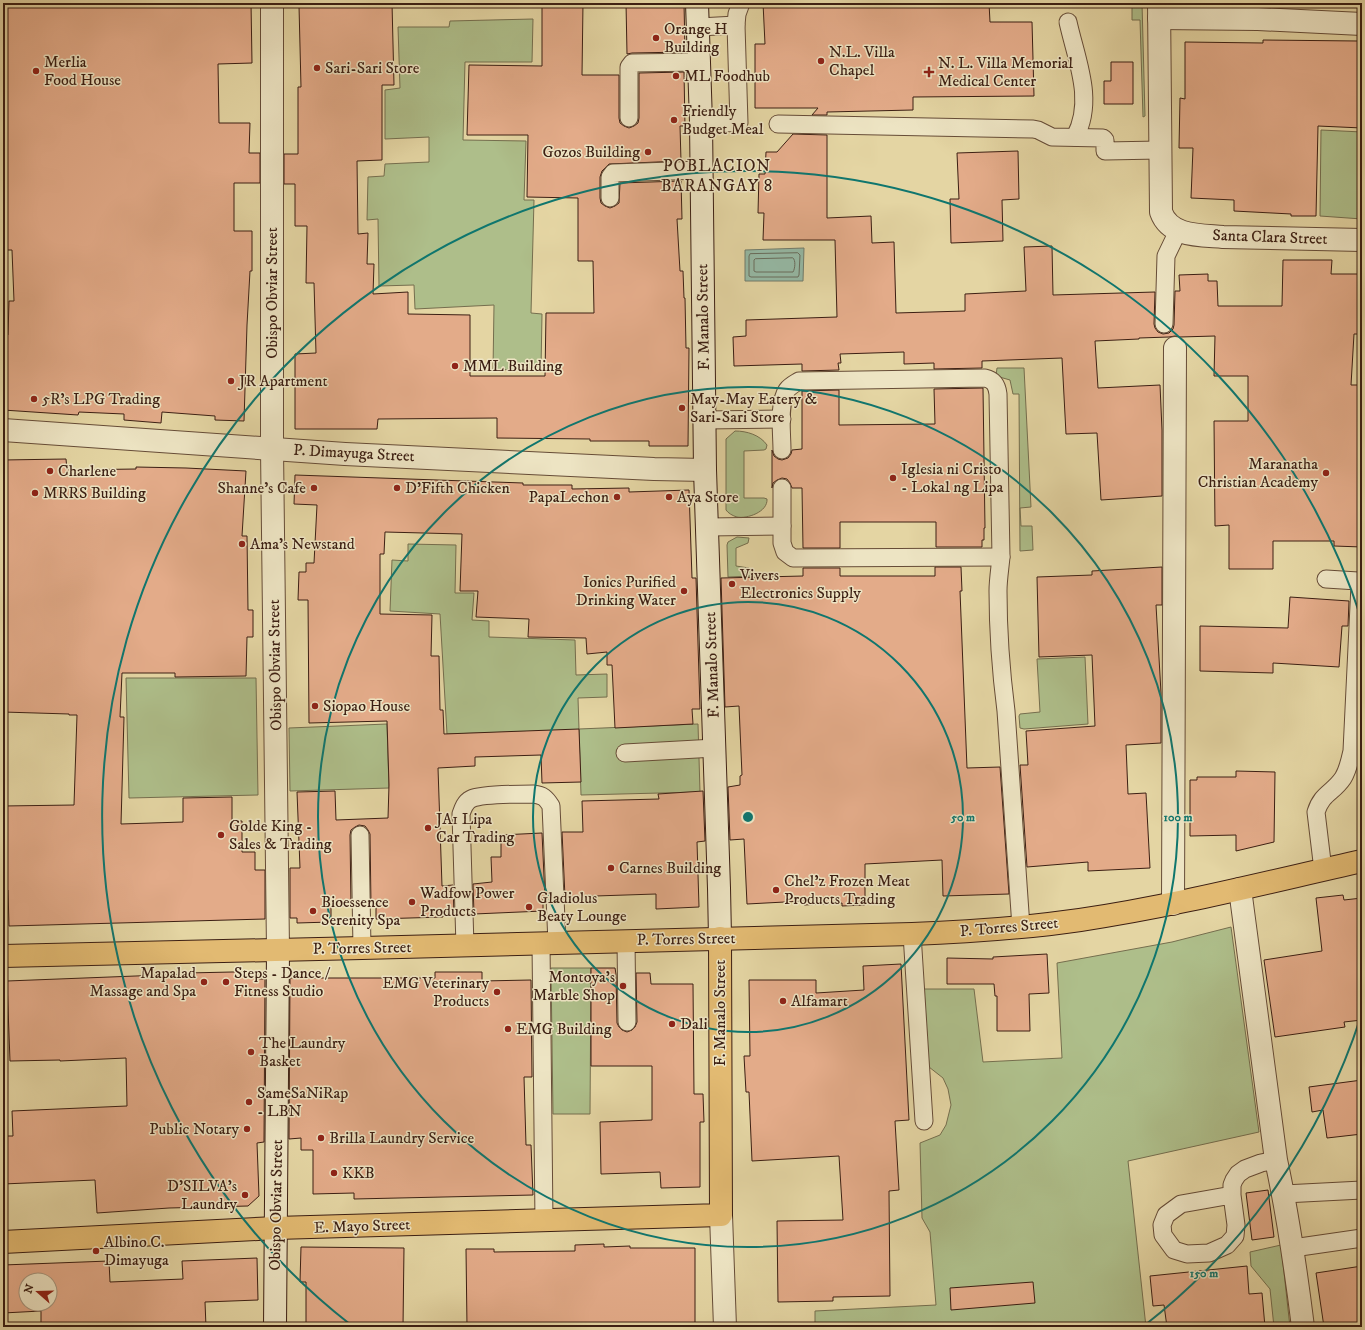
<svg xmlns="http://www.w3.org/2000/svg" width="1365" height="1330" font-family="'IM FELL DW Pica',serif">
<rect width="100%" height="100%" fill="#e4d5a3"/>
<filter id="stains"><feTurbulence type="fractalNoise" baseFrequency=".005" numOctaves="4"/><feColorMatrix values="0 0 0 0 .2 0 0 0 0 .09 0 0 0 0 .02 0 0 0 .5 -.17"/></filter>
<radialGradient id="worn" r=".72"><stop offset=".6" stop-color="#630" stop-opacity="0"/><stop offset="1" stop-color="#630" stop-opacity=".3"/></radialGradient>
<!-- green -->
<g fill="#aebe8a" stroke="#756e4e">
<polygon points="1132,3 1142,3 1145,116 1143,117 1140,20 1132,20"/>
<polygon points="533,19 532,62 465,62 463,140 526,141 524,200 534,200 531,313 542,314 541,369 493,370 494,305 415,309 414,285 379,286 378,219 367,220 368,177 384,176 385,164 429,162 429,137 385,139 385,90 400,88 398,27 449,27 450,21"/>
<polygon points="1321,130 1362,132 1362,219 1320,216"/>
<polygon points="997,368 1024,368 1031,507 1020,508 1021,526 1032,526 1033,550 1020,551 1019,394 1013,394 1010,380 996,376"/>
<path d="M735 431C747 431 760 435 767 445L766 449 764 450 744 451V498H764L767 499C768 512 747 519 737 517 733 516 728 513 726 510V439Z"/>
<polygon points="737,537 749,538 748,543 736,548 736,566 749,568 751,570 751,576 728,577 727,545 728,542"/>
<polygon points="408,544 456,545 455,593 474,593 472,620 489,621 489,637 575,640 576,675 607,674 607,697 578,698 579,729 698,724 700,792 581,795 579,730 447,734 440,614 390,611 392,560 408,561"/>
<polygon points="1085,657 1088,724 1024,729 1020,728 1019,716 1020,714 1040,712 1037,659"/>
<polygon points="126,678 256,678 258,795 129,798"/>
<polygon points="387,724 389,788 290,791 289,728"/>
<polygon points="1231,927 1259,1132 1128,1161 1146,1327 815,1327 815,1311 936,1305 930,1232 922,1218 920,1143 940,1135 946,1125 951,1105 948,1089 943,1078 929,1067 924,989 974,989 983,1062 1062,1058 1057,963 1172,942"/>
<polygon points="551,968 591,968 590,1114 553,1114"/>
<polygon points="1281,1245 1290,1327 1274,1327 1270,1289 1251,1266 1250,1252"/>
</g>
<!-- water -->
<polygon fill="#95b9a5" stroke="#717b6b" points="804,248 803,281 745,281 745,250"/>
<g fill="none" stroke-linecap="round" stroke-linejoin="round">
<!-- shore -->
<g stroke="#686c5c" stroke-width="1">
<polygon points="798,253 800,255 799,275 798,277 751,277 749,276 749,256 750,254"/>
<path d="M793 258C796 260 795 269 793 272H756L754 271V260L755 259Z"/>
</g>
</g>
<!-- building -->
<g fill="#e3ab89" stroke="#3c1f13" fill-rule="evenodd">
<polygon points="3,3 251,3 252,63 218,64 219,123 250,123 249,153 260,153 260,183 234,183 234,231 252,231 252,271 250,271 247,325 244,421 215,420 215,416 162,412 161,423 124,420 124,414 79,412 78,415 3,410 3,335 8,335 9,301 14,301 12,250 3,250"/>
<polygon points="352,3 392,3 394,85 382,85 382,160 357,161 358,234 368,233 367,264 374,264 373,294 408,292 408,314 470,315 470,376 545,376 546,313 594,313 593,261 578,261 578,198 527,197 528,135 467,135 469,65 542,66 542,3 583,3 582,75 619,75 619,118 620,123 624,126 629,128 634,126 638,123 639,118 639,73 684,72 685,126 680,126 681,161 609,164 602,171 600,177 600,198 601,203 605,206 610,208 615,206 619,203 620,183 681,181 682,219 677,219 680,271 683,271 684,298 685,298 686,348 689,348 688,446 649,446 649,441 590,441 590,439 497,438 497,418 378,419 377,429 295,429 295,354 316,353 314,283 306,283 307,226 295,226 295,184 284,184 284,154 298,154 298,87 301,87 299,6"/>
<polygon points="626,3 684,3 685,52 632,53 627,54"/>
<polygon points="763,3 989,3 990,22 1032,22 1034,96 913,97 913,110 827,112 827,115 812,115 818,108 755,108 755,44 765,44"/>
<polygon points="1263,40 1358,41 1358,59 1362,60 1362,128 1318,126 1316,216 1291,216 1291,214 1234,211 1234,200 1191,198 1193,148 1179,148 1180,98 1185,99 1185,42 1263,43"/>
<polygon points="1111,62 1133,62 1133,104 1104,104 1104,81 1111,81"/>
<polygon points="793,134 827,135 827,218 871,216 872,243 894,242 896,313 965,311 965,294 1026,291 1024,247 1052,246 1053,295 1155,292 1154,324 1155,328 1158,332 1163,334 1169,333 1173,329 1174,325 1175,291 1180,291 1179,275 1208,274 1208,281 1217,281 1218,306 1282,306 1283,260 1332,260 1331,274 1361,274 1359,334 1354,334 1351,385 1362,385 1362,547 1334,546 1334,541 1273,541 1273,569 1229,569 1229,525 1215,526 1214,421 1248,421 1248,376 1214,376 1215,336 1180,337 1175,336 1169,337 1139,338 1139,339 1095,341 1098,388 1160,385 1162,430 1162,496 1101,500 1097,433 1066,434 1062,358 982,361 982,368 934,369 934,363 904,364 904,352 840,354 841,363 838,363 839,370 802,371 802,364 734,366 733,337 746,336 746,320 837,317 835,240 763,240 764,213 758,213 759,174 765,174 766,152 777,152"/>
<polygon points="1018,151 1019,199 1002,200 1003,241 951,243 950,199 959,199 957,153"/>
<polygon points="983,388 985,528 984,528 984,540 982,540 982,547 936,547 936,522 840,522 840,548 803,548 802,488 792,488 790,483 787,479 782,478 777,480 773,483 772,488 772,450 774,456 778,459 782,460 788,458 791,454 792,450 802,449 802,391 839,390 839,425 935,424 934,389"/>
<polygon points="66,459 67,470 136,469 136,467 186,468 246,471 242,536 247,536 248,610 253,610 253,637 247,637 246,676 175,677 175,673 122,673 120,717 124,717 121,824 183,822 183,798 232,797 232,821 242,821 242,852 255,852 255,870 265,870 265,919 9,926 8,890 3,890 3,806 74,805 77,715 69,715 69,714 3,712 3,460"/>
<polygon points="295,475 523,483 523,485 572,485 572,489 629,488 629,492 689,490 692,578 696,578 700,709 692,709 693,724 615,728 612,665 607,665 607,652 587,654 586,638 528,637 529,619 476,617 478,591 460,591 462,534 385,532 384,554 380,554 380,614 432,615 431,656 439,656 440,710 443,710 444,734 579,729 581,782 542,783 541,755 475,757 475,766 438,768 442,886 453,885 454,914 443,915 443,917 376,919 376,905 371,906 370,834 368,830 365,826 359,825 355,827 351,830 350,835 351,906 331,907 331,922 297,923 297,918 290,918 290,868 300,868 297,792 335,791 336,820 388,818 389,785 387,721 309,723 308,600 298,600 299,572 306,572 306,563 314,563 317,505 294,504"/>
<polygon points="935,567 961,567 962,591 960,591 967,768 1000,767 1009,894 943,896 942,860 865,864 865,905 842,906 842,903 804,905 804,901 747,904 744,839 730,840 728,787 740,785 740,776 742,775 739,706 725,707 721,578 803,576 803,568 840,568 840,576 935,576"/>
<polygon points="1162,567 1162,605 1156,605 1161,693 1161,743 1126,745 1128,794 1146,793 1150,868 1088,871 1088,862 1027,867 1020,765 1028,765 1026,731 1095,726 1092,655 1039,657 1037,577 1092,575 1092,571"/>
<polygon points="1290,597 1349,601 1348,626 1342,626 1339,667 1273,663 1273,673 1200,671 1200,626 1288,628"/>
<polygon points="1236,771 1275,772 1274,842 1236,851 1236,835 1190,836 1190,780 1197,780 1197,777 1236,777"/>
<polygon points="703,791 705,841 697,842 699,907 656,909 656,894 565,897 562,832 583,832 582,801 659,799 658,794"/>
<polygon points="542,833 545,898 543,898 543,911 474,914 473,884 492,882 491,857 501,857 501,835"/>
<polygon points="1343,895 1344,900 1362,898 1362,1020 1344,1022 1345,1027 1275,1037 1264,960 1322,951 1316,898"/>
<polygon points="1047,954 1049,993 1029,994 1030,1031 997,1031 997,996 995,996 994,984 947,984 947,958 993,959 993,957"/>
<polygon points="901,964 909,1120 895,1121 899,1190 889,1191 890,1296 833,1297 833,1301 778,1302 777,1221 843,1220 839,1156 752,1161 749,1092 746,1092 744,1056 750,1056 749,980 816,980 816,993 864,990 863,966"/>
<polygon points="591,968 615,968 616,974 617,1023 619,1027 622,1030 627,1032 632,1030 635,1027 637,1022 636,973 650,973 651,984 693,984 694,1094 703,1094 704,1122 700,1122 700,1187 661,1188 660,1172 601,1174 600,1122 652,1120 652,1066 591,1066"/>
<polygon points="232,972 259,972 259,979 265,979 264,1142 257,1143 259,1196 248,1206 169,1208 97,1213 95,1180 3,1184 3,1136 13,1136 12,1111 127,1106 126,1058 60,1061 60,1060 10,1061 7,981 187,974 187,973"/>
<polygon points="435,972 482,972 482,981 531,980 532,1077 524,1077 526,1145 531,1145 533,1195 354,1199 354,1193 313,1194 313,1150 301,1150 301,1138 289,1139 290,978 435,978"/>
<polygon points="1362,1080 1362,1134 1327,1138 1323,1110 1312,1112 1309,1087"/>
<polygon points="1268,1190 1274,1237 1252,1240 1246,1193"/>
<polygon points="604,1244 604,1247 630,1246 630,1248 695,1248 695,1327 467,1327 466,1249 494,1249 494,1252 575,1251 575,1245"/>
<polygon points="301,1247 404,1248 403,1327 306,1327 306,1282 300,1282"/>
<path d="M257 1258 258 1300 205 1302 206 1327H41V1311L3 1313V1265L109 1261 110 1282 183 1279 182 1261ZM26 1280H50V1304H26Z"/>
<polygon points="1247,1266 1249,1294 1262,1293 1265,1327 1167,1327 1164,1305 1153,1306 1150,1276"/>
<polygon points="1362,1266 1362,1324 1340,1327 1324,1327 1316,1273"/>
<polygon points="1033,1282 1035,1303 951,1310 950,1288"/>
</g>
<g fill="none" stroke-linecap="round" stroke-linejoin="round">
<defs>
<g id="lane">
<path d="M1068 22C1076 59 1095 100 1075 137"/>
<polyline points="699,27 736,25"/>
<polyline points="629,118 629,67 632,63 700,62"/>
<polyline points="701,122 739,123 736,25 737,14 741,3"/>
<polyline points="778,124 1033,129 1038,130 1052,137 1103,138 1105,140 1105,151 1160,150"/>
<polyline points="610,198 610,177 613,173 701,170"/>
<polyline points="1164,324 1166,256 1178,231"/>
<polyline points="705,420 782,419"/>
<path d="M782 450C782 434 778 403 787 390 790 386 794 384 799 381L985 378C994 380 997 385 998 394L1001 557C1000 568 998 580 998 591 998 631 1001 672 1006 711L1021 927"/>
<polyline points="782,488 782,543 785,552 793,558 1001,557"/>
<polyline points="707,527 782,526"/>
<polyline points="625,753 715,748"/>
<polyline points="360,835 362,948"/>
<path d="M1323 870 1316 812C1322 793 1333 793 1343 778 1348 770 1350 760 1352 751L1360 585 1358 581 1326 579"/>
<polyline points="912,934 924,1121"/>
<polyline points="626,941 627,1022"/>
<polyline points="541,943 544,1221"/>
<path d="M465 946 461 814C463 808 465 802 471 799 481 794 520 794 533 794 543 795 546 798 551 806L557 943"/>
<polyline points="1284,1194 1362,1190"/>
<polyline points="1232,1195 1181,1204 1166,1215 1162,1225 1163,1235 1174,1250 1187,1254 1209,1253 1227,1245 1235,1236 1236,1225 1232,1195 1232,1185 1234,1180 1238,1174 1245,1169 1261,1163 1276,1160"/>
<polyline points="1293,1248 1362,1238"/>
</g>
<g id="street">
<polyline points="272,3 272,449 278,950"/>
<path d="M1159 3 1161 212C1170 237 1200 235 1223 237L1362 240"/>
<polyline points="1159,18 1258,19 1362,24"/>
<polyline points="3,430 345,454 654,469 705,470"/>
<path d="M1240 889 1276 1160C1288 1215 1296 1271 1303 1327"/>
<polyline points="1173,904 1175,348"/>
<polyline points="721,1215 725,1327"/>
</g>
<g id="secondary">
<polyline points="697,3 701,122 705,470 719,888 720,938"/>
<polyline points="275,1327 278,950"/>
</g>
<g id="primary">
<path d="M3 956 362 948 912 934C968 932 1024 928 1080 920 1175 906 1268 882 1362 861"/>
<polyline points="3,1242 276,1228 721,1215 720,938"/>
</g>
</defs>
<!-- lane casing -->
<use href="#lane" stroke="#664c37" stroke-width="19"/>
<!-- street casing -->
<use href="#street" stroke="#664c37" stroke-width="24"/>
<!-- secondary casing -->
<use href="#secondary" stroke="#3c1f13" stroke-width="24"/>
<!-- primary casing -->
<use href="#primary" stroke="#3c1f13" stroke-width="24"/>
<!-- lane -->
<use href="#lane" stroke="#ede4c3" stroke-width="17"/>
<!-- street -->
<use href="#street" stroke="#ede4c3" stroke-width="22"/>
<!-- secondary -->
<use href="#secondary" stroke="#ede4c3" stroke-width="22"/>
<!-- primary -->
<use href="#primary" stroke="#e2ba72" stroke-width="22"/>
</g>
<!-- distance rings -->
<g fill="none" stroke="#0f766e" stroke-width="2">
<circle cx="748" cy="817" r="215"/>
<circle cx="748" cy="817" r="430"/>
<path d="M1361 1016A645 645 0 0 1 1145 1325M351 1325A645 645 0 1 1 1361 618"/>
</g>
<!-- markers -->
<g fill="#8f2418" stroke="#ede4c3" stroke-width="1.5">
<circle cx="656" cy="38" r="4"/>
<circle cx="821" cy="61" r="4"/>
<circle cx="317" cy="68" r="4"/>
<circle cx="36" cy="71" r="4"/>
<path d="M927 66h4v4h4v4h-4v4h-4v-4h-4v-4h4z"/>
<circle cx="676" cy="76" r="4"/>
<circle cx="674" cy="120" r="4"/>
<circle cx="648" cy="152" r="4"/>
<circle cx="455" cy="366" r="4"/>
<circle cx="231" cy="381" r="4"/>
<circle cx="34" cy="399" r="4"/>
<circle cx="682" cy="408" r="4"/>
<circle cx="50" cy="471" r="4"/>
<circle cx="1326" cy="473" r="4"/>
<circle cx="893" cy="478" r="4"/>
<circle cx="314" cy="488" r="4"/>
<circle cx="397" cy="488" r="4"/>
<circle cx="35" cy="493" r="4"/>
<circle cx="617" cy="497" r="4"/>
<circle cx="669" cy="497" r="4"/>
<circle cx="242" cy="544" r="4"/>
<circle cx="732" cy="584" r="4"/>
<circle cx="684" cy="591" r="4"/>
<circle cx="315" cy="706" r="4"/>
<circle cx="428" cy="828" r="4"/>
<circle cx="221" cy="835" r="4"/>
<circle cx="611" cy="868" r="4"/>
<circle cx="776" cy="890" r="4"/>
<circle cx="412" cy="902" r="4"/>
<circle cx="529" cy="907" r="4"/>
<circle cx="313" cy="911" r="4"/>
<circle cx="204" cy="982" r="4"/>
<circle cx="226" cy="982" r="4"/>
<circle cx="623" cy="986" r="4"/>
<circle cx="497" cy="992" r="4"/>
<circle cx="783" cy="1001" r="4"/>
<circle cx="672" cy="1024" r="4"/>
<circle cx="508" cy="1029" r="4"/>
<circle cx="251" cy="1052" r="4"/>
<circle cx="249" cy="1102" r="4"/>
<circle cx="247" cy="1129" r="4"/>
<circle cx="321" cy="1138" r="4"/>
<circle cx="334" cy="1173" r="4"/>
<circle cx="245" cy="1195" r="4"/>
<circle cx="96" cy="1251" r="4"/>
</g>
<g text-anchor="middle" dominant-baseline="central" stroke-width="3" stroke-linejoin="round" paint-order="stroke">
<!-- poi labels -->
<g font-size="16" fill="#3c1f13" stroke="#ede4c3" text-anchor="start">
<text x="664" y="29">Orange H<tspan x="664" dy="18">Building</tspan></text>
<text x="829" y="52">N.L. Villa<tspan x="829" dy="18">Chapel</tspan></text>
<text x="44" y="62">Merlia<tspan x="44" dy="18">Food House</tspan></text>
<text x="938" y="63">N. L. Villa Memorial<tspan x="938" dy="18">Medical Center</tspan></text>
<text x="325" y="68">Sari-Sari Store</text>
<text x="684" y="76">ML Foodhub</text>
<text x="682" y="111">Friendly<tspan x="682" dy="18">Budget Meal</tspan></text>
<text x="640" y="152" text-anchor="end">Gozos Building</text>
<text x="463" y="366">MML Building</text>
<text x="239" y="381">JR Apartment</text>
<text x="42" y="399">5R's LPG Trading</text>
<text x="690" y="399">May-May Eatery &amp;<tspan x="690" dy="18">Sari-Sari Store</tspan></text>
<text x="1318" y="464" text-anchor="end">Maranatha<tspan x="1318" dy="18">Christian Academy</tspan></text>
<text x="901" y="469">Iglesia ni Cristo<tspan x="901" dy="18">- Lokal ng Lipa</tspan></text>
<text x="58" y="471">Charlene</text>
<text x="306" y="488" text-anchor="end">Shanne's Cafe</text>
<text x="405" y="488">D'Fifth Chicken</text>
<text x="43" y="493">MRRS Building</text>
<text x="609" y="497" text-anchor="end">PapaLechon</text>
<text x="677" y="497">Aya Store</text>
<text x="250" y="544">Ama's Newstand</text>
<text x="740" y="575">Vivers<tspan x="740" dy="18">Electronics Supply</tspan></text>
<text x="676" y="582" text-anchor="end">Ionics Purified<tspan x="676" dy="18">Drinking Water</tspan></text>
<text x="323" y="706">Siopao House</text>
<text x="436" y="819">JA1 Lipa<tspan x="436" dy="18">Car Trading</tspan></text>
<text x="229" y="826">Golde King -<tspan x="229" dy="18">Sales &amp; Trading</tspan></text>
<text x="619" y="868">Carnes Building</text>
<text x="784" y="881">Chel'z Frozen Meat<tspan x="784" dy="18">Products Trading</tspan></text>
<text x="420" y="893">Wadfow Power<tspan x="420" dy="18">Products</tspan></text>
<text x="537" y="898">Gladiolus<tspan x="537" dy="18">Beaty Lounge</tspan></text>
<text x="321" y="902">Bioessence<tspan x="321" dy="18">Serenity Spa</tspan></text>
<text x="196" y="973" text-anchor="end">Mapalad<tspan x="196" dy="18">Massage and Spa</tspan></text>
<text x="234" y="973">Steps - Dance /<tspan x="234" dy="18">Fitness Studio</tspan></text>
<text x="615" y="977" text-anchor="end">Montoya's<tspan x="615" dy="18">Marble Shop</tspan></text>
<text x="489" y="983" text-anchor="end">EMG Veterinary<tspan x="489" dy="18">Products</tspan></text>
<text x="791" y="1001">Alfamart</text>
<text x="680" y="1024">Dali</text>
<text x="516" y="1029">EMG Building</text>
<text x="259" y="1043">The Laundry<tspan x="259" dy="18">Basket</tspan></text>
<text x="257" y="1093">SameSaNiRap<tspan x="257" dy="18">- LBN</tspan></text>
<text x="239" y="1129" text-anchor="end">Public Notary</text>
<text x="329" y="1138">Brilla Laundry Service</text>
<text x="342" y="1173">KKB</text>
<text x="237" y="1186" text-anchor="end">D'SILVA's<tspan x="237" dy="18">Laundry</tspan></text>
<text x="104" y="1242">Albino C.<tspan x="104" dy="18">Dimayuga</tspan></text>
</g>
<!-- street labels -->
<g font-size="16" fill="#3c1f13" stroke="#ede4c3">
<text transform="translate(1270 237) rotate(2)">Santa Clara Street</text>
<text transform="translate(272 293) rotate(-90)">Obispo Obviar Street</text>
<text transform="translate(703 317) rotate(-91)">F. Manalo Street</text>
<text transform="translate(354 453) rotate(3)">P. Dimayuga Street</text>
<text transform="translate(275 665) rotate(-91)">Obispo Obviar Street</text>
<text transform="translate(712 665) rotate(-92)">F. Manalo Street</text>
<text transform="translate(1009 927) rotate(-5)">P. Torres Street</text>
<text transform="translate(686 939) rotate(-1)">P. Torres Street</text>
<text transform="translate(362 948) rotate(-1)">P. Torres Street</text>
<text transform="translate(720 1013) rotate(-90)">F. Manalo Street</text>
<text transform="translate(276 1205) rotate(-89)">Obispo Obviar Street</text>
<text transform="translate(362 1226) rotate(-2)">E. Mayo Street</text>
</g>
<!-- neighbourhood labels -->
<g font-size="17" letter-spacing="1" fill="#3c1f13" stroke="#ede4c3">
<text x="717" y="166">POBLACION<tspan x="717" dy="20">BARANGAY 8</tspan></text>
</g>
</g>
<circle cx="748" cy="817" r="6" fill="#0f766e" stroke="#ede4c3" stroke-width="2"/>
<g font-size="12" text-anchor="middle" font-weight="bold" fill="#0f766e" stroke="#ede4c3" stroke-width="3" stroke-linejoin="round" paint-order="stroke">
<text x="963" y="821">50 m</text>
<text x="1178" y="821">100 m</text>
<text x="1204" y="1277">150 m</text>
</g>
<!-- margin -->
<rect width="1365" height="1330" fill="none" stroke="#e4d5a3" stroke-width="16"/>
<rect x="4" y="4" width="1357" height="1322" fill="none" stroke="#3c1f13" stroke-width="2"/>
<rect x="8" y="8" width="1349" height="1314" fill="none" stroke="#3c1f13"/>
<!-- north arrow -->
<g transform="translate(38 1292) rotate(290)"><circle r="19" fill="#ede4c3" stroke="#a6957d"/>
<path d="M0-3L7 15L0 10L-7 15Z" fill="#8f2418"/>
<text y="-6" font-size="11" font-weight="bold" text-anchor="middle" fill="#3c1f13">N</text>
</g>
<rect width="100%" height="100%" filter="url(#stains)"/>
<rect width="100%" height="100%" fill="url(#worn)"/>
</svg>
